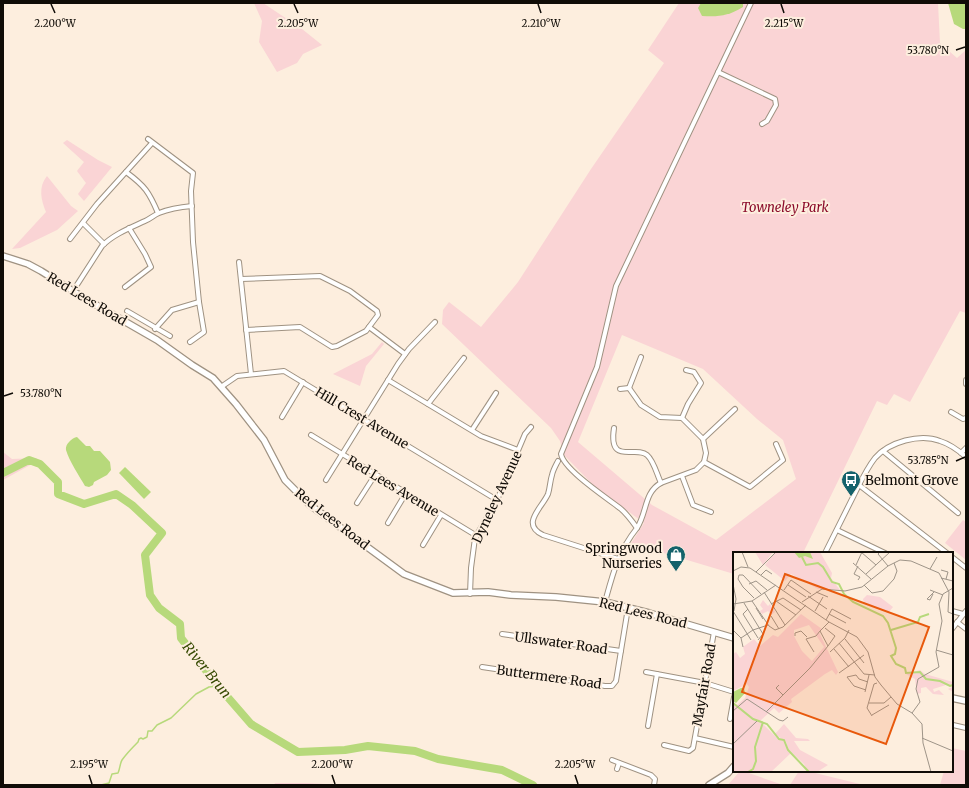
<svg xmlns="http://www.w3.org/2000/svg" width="969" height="788" font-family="Merriweather,serif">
<rect width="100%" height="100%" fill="#fdeede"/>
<!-- green -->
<g fill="#fad4d5" fill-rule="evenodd">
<polygon points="254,3 263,3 302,29 322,45 303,54 297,63 277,72 259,42 262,21"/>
<path d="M679 3H938L940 43 957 58 966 50V313L960 311 910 402 894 394 887 405 877 401 803 553H734V574L657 551H651L630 545 644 523 595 487 564 455 560 441 551 428 442 324 443 310 449 302 481 327 518 282 591 169 664 63 648 50ZM622 335 703 369 757 419 783 440 796 479 716 540 652 505 578 442Z"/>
<polygon points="67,140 98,160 112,167 84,201 78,194 86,183 77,171 84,162 63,143"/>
<path d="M47 176 71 206 78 211 57 230 20 248 12 249 46 212C41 200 38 187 47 176Z"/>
<polygon points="382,342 384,344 366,366 360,386 333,374 372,354"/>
<polygon points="3,452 12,459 37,458 32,464 3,480"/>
<polygon points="963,520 966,522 966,560 945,543"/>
<polygon points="952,748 966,751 966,785 940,785 944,771 952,771"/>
<polygon points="740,771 743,771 783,785 728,785"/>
<polygon points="799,771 807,771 864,785 790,785"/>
<polygon points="275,783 306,783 345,785 274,785"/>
</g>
<!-- water -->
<g fill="#b7d97b">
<path d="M701 3H743V7C728 16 719 17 702 16L698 8Z"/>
<polygon points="948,3 966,3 966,29 963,29 954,24"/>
<path d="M77 437 86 446H90L94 451H100L110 462 111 470 107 475 94 482 93 485 89 487 85 486C80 477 69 461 66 450 65 444 72 438 77 437Z"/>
<polygon points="125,467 151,492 144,499 119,473"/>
</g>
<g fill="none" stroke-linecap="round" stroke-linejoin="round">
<!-- stream -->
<path stroke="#b7d97b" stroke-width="1.5" d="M101 785 109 783 112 774 118 773C120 769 120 763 122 760 127 753 132 748 138 742L139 739 141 738 143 739 147 737 148 731H152L157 725 171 718 196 694 209 687 218 686"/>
<!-- river -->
<polyline stroke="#b7d97b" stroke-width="8" points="3,473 29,460 40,464 58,482 58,494 84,504 116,494 132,505 162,533 145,555 150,595 159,608 180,624 181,638 218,686 251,724 298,752 345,750 368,746 415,751 438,759 502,770 533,785"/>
<defs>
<g id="street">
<polyline points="718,72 775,99 776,105 767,121 762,124"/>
<polyline points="148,139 193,173 191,191 193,242 199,302 204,332 190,342"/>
<path d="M126 172C145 186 149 192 158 213"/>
<polyline points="83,223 104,244"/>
<polyline points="70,239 97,204 152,143"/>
<polyline points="239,262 251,374"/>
<polyline points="241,279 320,276 350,291 377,311 378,315 366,331 337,346 332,347 300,327 246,330"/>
<polyline points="125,287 151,267 145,254 129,228"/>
<path d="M73 291 102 246C114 234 130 228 145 221 150 219 154 215 159 213 169 209 181 207 192 206"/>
<polyline points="127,311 170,336"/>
<polyline points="369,327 405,354"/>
<polyline points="155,329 172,310 199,302"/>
<polyline points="388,380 481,436 518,450"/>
<polyline points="966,380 966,384"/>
<polyline points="221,387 237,376 284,371 497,500"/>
<path d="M629 388 641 405 660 417 682 418 703 439 706 453 704 462 696 470 661 483C644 492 647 513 637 528"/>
<polyline points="629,388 641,357"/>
<polyline points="620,389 629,388"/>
<polyline points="428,404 464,358"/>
<polyline points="951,412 963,419 966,418"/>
<polyline points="282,417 303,382"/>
<polyline points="682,418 688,404 701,383 694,372 686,370"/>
<path d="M614 428C608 466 636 445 647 455 654 461 657 475 661 483"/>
<polyline points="472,430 496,393"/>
<polyline points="311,435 477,536"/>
<polyline points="703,439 735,409"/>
<polyline points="883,451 958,513"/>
<polyline points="961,453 966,448"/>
<path d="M558 461C556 465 553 470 552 475 550 481 550 488 548 494 542 508 520 524 543 535L618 559"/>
<polyline points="704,462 750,487 783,460 776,444"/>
<polyline points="682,476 693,505 711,512"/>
<polyline points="326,480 398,364 409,349 435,322"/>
<polyline points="859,485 947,553"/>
<polyline points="357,503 375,475"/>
<polyline points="388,523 406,493"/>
<polyline points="837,530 885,553"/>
<polyline points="423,545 441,515"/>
<path d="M825 553C835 533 845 513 855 493 861 481 867 468 875 458 889 442 920 433 940 441 950 444 958 450 966 457"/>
<polyline points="952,557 966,568"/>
<polyline points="470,594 471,568 475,538 497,500 525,434 531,427"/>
<path d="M605 602C613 573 618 552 637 528 632 521 627 514 621 509 607 498 564 470 561 454L597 367 616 286 751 3"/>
<polyline points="952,611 963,614"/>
<polyline points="957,622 966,629"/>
<polyline points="952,629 966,611"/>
<polyline points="502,634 621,651"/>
<polyline points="482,667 605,686 612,686 616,681 628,608"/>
<polyline points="646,672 705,683 734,692"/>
<polyline points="730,719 734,697"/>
<polyline points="953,725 966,728"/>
<polyline points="648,726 657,674"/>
<polyline points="695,738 734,747"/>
<polyline points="664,745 689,751 693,748 714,632"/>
<polyline points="612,760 651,775 655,779 654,785"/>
<polyline points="617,769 619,763"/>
</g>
<g id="secondary">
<polyline points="3,256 28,264 41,271 84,298 157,340 192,365 213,378 236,404 264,440 285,480 310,505 404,574 453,593 488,592 511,595 556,597 605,602 649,613 734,638"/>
<polyline points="952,698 966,701"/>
<polyline points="709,785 728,773 734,766"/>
</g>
</defs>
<!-- street casing -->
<use href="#street" stroke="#9f9282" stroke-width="6"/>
<!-- secondary casing -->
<use href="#secondary" stroke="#9f9282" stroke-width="8"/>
<!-- street -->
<use href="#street" stroke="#fff" stroke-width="4"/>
<!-- secondary -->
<use href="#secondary" stroke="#fff" stroke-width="5.5"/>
</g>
<!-- ticks -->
<path fill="none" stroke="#100c07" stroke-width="1.5" d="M51 4 55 13M294 4 298 13M538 4 541 13M781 4 784 13M956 50 965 47M4 396 13 393M956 461 965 457M89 775 92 784M332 775 335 784M575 775 578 784"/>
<!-- icons -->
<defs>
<symbol id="bus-pin" viewBox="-11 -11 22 30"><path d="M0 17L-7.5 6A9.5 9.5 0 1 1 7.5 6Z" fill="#14626b" stroke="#fdeede"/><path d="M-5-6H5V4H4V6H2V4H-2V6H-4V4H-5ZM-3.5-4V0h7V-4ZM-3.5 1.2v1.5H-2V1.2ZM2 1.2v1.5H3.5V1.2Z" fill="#fff"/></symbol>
<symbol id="shop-pin" viewBox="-11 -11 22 30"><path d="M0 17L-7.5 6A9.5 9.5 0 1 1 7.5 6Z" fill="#14626b" stroke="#fdeede"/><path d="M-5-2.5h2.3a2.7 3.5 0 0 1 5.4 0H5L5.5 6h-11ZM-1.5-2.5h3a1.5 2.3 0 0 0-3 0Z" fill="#fff"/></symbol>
</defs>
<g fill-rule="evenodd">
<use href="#bus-pin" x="840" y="469" width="22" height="30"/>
<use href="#shop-pin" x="665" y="544" width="22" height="30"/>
</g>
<g text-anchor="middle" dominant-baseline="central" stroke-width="4" stroke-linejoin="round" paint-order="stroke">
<!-- park labels -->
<g font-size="13" font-style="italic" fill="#8b0b2a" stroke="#fdeede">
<text x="785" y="207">Towneley Park</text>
</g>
<!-- street labels -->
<g font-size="13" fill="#100c07" stroke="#fdeede">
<text transform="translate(87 299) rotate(31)">Red Lees Road</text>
<text transform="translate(362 418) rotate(31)">Hill Crest Avenue</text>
<text transform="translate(393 486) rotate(31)">Red Lees Avenue</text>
<text transform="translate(497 497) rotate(-65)">Dyneley Avenue</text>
<text transform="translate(332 519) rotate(38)">Red Lees Road</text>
<text transform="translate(643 613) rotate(14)">Red Lees Road</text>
<text transform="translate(561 643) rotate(8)">Ullswater Road</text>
<text transform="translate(549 677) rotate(8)">Buttermere Road</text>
<text transform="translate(704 685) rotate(-80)">Mayfair Road</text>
</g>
<!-- poi labels -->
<g font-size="13" fill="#100c07" stroke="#fdeede" text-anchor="start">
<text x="865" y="480">Belmont Grove</text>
<text x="662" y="548" text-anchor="end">Springwood<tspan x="662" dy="15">Nurseries</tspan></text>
</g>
<!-- water labels -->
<g font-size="14" font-style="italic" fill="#364a02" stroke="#fdeede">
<text transform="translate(207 670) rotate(51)">River Brun</text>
</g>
</g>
<!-- overview -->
<g transform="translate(733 552)">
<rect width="220" height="220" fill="#fdeede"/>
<path d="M22 0H40L30 13ZM42 0H87L99 21 98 26 107 38 85 37 58 22 52 29 32 13ZM134 43 147 45 160 55 155 61 131 51 130 47ZM30 48 35 54 37 52 42 60 38 63 35 59 29 62 27 59 30 57 27 53ZM68 62 89 77 86 80 105 120 103 123 99 118 92 122 58 147 59 150 46 161 41 156 27 169 46 188H51L55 197 53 190 42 182 51 172 63 186 75 187 77 189H61L67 198 95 213 84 220H75L71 212 55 197 58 201 38 220H0V150L4 153 12 146 16 135 14 132 0 139V102L3 100 7 106 12 102 10 95 21 87 27 94 40 83 45 85ZM76 73 91 95 79 109 69 99 61 84V78ZM187 118 192 122 220 130V140L215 137 219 135 213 133 200 137 201 140 206 138 211 143 200 142 193 135 188 136V141L184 142 182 127 173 122Z" fill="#fad4d5" fill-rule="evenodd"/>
<path d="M61 0H77L80 7 72 4 66 6ZM8 136H11L12 141 3 151 0 149V140Z" fill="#b7d97b"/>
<path fill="none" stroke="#b7d97b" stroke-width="2" d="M69 5 73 13 85 11 90 15 99 30 106 32 111 42 120 50 150 64 155 71 163 96 162 102 158 104 163 112 172 116 173 121 187 120 193 127 207 129 217 134 220 133M158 78 185 70 187 65 196 62M0 151 20 167 34 172 46 187 51 188 55 198 76 220M15 220 20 217 23 209 22 195 30 170"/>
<path fill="none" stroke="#9e9488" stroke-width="1" d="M9 0 15 15M128 0 143 13M147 0 145 2 155 14M120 11 138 27M123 13 129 0M125 14 121 22 127 25 125 28M197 17 204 5M208 18 215 20 213 27M0 19 8 15 17 16 96 70 124 85 135 100 142 125 148 133 164 152 179 161 189 172 190 191 198 220M23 20 43 0M133 22 157 0M28 23 33 18 39 22M208 26 220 29M0 32 3 47 1 59M16 32 23 29 34 38M55 33 73 45M131 33 139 41 150 39 161 27 164 19 161 11M51 38 58 28 78 42M197 38 210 43M31 40 52 73M83 40 95 45M216 40 215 60 220 62M200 42 197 48 194 47 201 40M75 44 94 57M21 46 10 35 5 27 6 23H10L28 42M19 49 36 74 42 78 50 75 73 53M19 49 43 33M43 49 63 63M69 50 89 37 112 39 129 35 155 14 167 8 178 9 206 21 216 40M11 51 30 82 25 88M0 52 19 49M38 52 50 46 68 58M23 56 30 67M15 57 10 62 25 86M0 59 18 88M82 59 90 45M96 62 113 71M38 64 46 77M93 68 99 57 118 67M92 76 102 84 95 94M0 78 8 86 10 95M62 84V81L68 79 74 85M8 86 20 78 35 73M112 87 131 111M106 91 131 122 142 123M101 97 116 115M203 98 220 103M81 100 73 87 83 84 87 79M97 100 112 86 116 78M106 121 131 103M46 133 43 136 50 143M133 138 121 134 114 125 123 123 126 127 135 130M132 140 136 123M136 151H151L158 145M0 159 14 147 46 168 50 169 55 165M33 160 77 116 95 94 87 79 96 70M179 161 187 150 183 137 185 127 206 115 203 100 209 69 206 52 210 42 220 36M139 163 156 153M139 164 134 156 141 132 144 131M189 186 220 199M0 192 24 169"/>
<path fill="#e8590c" fill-opacity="0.15" stroke="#e8590c" stroke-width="2" d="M52 22 196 75 153 192 9 140Z"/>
<rect width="220" height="220" fill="none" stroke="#100c07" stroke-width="2"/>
</g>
<g font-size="10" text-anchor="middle" fill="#100c07" stroke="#fdeede" stroke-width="4" stroke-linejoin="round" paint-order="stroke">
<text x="55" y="27">2.200°W</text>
<text x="298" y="27">2.205°W</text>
<text x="541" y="27">2.210°W</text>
<text x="784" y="27">2.215°W</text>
<text x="928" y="54">53.780°N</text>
<text x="41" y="397">53.780°N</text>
<text x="928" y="464">53.785°N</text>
<text x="89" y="768">2.195°W</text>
<text x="332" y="768">2.200°W</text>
<text x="575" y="768">2.205°W</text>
</g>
<!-- border -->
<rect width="969" height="788" fill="none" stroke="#100c07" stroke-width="8"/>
</svg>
